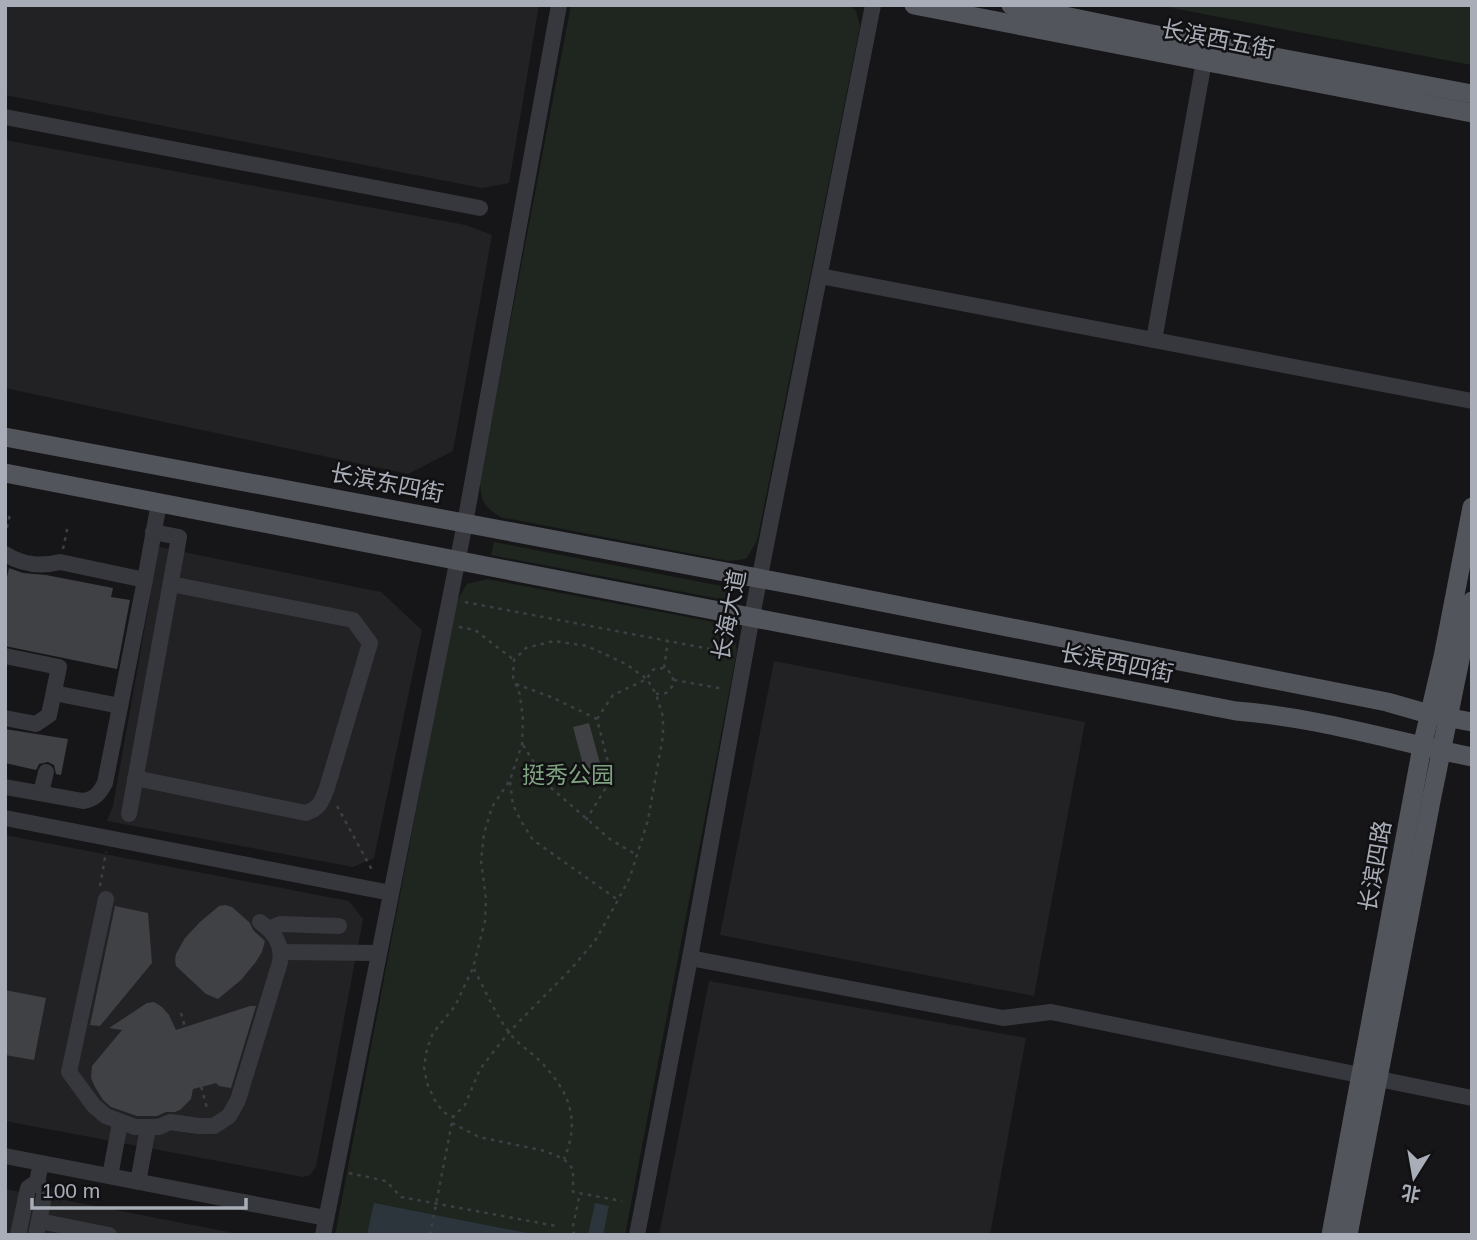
<svg xmlns="http://www.w3.org/2000/svg" width="1477" height="1240" font-family="Arial,'Noto Sans SC',sans-serif">
<rect width="100%" height="100%" fill="#161618"/>
<!-- built -->
<g fill="#222225">
<polygon points="5,5 539,5 509,183 482,188 5,95"/>
<polygon points="5,140 466,225 492,235 453,451 408,474 5,388"/>
<polygon points="159,547 381,592 422,630 374,858 353,867 107,821 113,806"/>
<polygon points="774,661 1085,722 1034,996 720,935"/>
<polygon points="5,835 349,901 363,919 316,1167 310,1175 303,1177 5,1121"/>
<polygon points="709,981 1026,1038 990,1235 659,1235"/>
<polygon points="5,1189 54,1198 244,1235 5,1235"/>
</g>
<!-- green -->
<g fill="#1e261f">
<path d="M571 5H849L856 11 860 26 757 541 746 559 729 561 500 517C482 505 481 501 480 480Z"/>
<polygon points="1156,5 1472,5 1472,65"/>
<polygon points="494,542 727,587 725,600 491,555"/>
<polygon points="487,579 719,623 734,635 737,651 625,1235 335,1235 456,602 467,584"/>
</g>
<!-- water -->
<g fill="#2c353c">
<polygon points="374,1203 537,1235 367,1235"/>
<polygon points="595,1203 609,1206 603,1235 588,1235"/>
</g>
<!-- building -->
<g fill="#404145">
<polygon points="9,568 23,573 46,575 113,588 111,597 130,600 117,669 5,646 5,577 7,577"/>
<polygon points="589,723 604,778 588,783 573,727"/>
<polygon points="5,729 68,739 61,775 56,774 54,765 48,762 39,764 36,770 5,763"/>
<polygon points="225,905 232,907 250,923 253,930 265,941 262,952 255,963 241,980 218,999 206,994 176,966 175,960 176,954 185,938 200,922 219,906"/>
<polygon points="115,906 148,913 152,963 100,1026 90,1025"/>
<polygon points="5,990 46,998 34,1060 5,1055"/>
<polygon points="154,1002 162,1007 169,1015 176,1030 250,1006 256,1006 231,1088 219,1086 216,1083 209,1085 193,1089 191,1099 180,1110 175,1112 166,1112 157,1116 137,1116 111,1107 103,1100 95,1087 91,1078 92,1066 122,1030 109,1028 147,1003"/>
</g>
<g fill="none" stroke-linecap="round" stroke-linejoin="round">
<!-- path -->
<g stroke="#3d3f44" stroke-width="2.5" stroke-dasharray="3.5 5" stroke-linecap="butt">
<polyline points="5,536 10,514"/>
<polyline points="63,549 68,525"/>
<polyline points="465,602 710,649 718,638"/>
<polyline points="459,627 475,630 514,660"/>
<polyline points="664,668 668,641"/>
<polyline points="674,680 724,689"/>
<polyline points="516,684 551,697 597,719 612,778 586,820"/>
<polyline points="597,719 613,695 647,679 651,671 655,669 664,668 668,670 673,677 672,687 666,693 656,694"/>
<polyline points="523,745 549,786 611,840 637,855"/>
<polyline points="510,782 513,805 521,821 533,840 618,900"/>
<polyline points="337,806 372,870"/>
<polyline points="100,886 106,852"/>
<path d="M474 969C484 988 496 1015 508 1031 516 1043 530 1051 540 1061 569 1091 581 1119 564 1159"/>
<polyline points="181,1013 207,1108 210,1109"/>
<polyline points="452,1123 479,1137 545,1151 564,1159 573,1169 573,1192 622,1201"/>
<polyline points="349,1173 386,1181 401,1197 556,1226"/>
<polyline points="430,1235 453,1117 465,1105 480,1069 509,1032 571,969 595,941 618,900 630,877 648,820 663,736 663,717 656,694 647,679 626,664 587,646 554,641 526,648 514,660 513,677 520,695 523,720 522,744 510,780 492,807 484,834 481,861 486,899 485,921 473,968 455,1006 433,1033 427,1049 424,1067 427,1083 434,1099 443,1112 453,1117"/>
<polyline points="574,1235 573,1226 580,1193"/>
</g>
<!-- minor -->
<g stroke="#37383d" stroke-width="16">
<polyline points="5,117 480,208"/>
<polyline points="820,276 1472,401"/>
<polyline points="1154,340 1204,61"/>
<path d="M5 554C23 565 40 567 60 562L145 580 105 783C99 794 95 799 83 801L5 787"/>
<polyline points="145,580 159,503"/>
<polyline points="5,656 59,667 49,715 36,724 5,718"/>
<polyline points="54,693 120,706"/>
<path d="M135 778 306 813C320 808 322 801 327 788L370 643 353 620 171 584"/>
<polyline points="41,793 46,772"/>
<polyline points="129,814 179,537 153,532"/>
<polyline points="5,818 391,893"/>
<path d="M106 899 69 1072 94 1106 106 1116 135 1127H159L170 1122 199 1126H214L229 1116 238 1100 280 962C283 944 274 932 260 922"/>
<polyline points="269,929 280,924 339,926"/>
<polyline points="282,952 379,953"/>
<polyline points="690,958 1003,1018 1051,1012 1472,1098"/>
<polyline points="5,1156 326,1218"/>
<polyline points="110,1176 120,1123"/>
<polyline points="138,1182 148,1128"/>
<polyline points="39,1221 109,1235"/>
<polyline points="18,1235 28,1188 37,1182"/>
<polyline points="36,1235 45,1192 37,1182 41,1163"/>
<polyline points="323,1235 465,523 559,5"/>
<polyline points="637,1235 690,958 752,616 873,5"/>
</g>
<!-- major -->
<g stroke="#53555c" stroke-width="19">
<polyline points="914,5 1472,113"/>
<polyline points="1011,5 1152,34 1472,94"/>
<polyline points="5,437 800,586 1387,702 1429,714 1472,722"/>
<path d="M5 473 1236 711C1316 717 1393 741 1472 757"/>
<polyline points="1331,1235 1422,747 1443,657 1472,507"/>
<polyline points="1348,1235 1431,801 1472,601"/>
</g>
</g>
<g text-anchor="middle" dominant-baseline="central" stroke-width="5" stroke-linejoin="round" paint-order="stroke">
<!-- street labels -->
<g font-size="23" fill="#a8adb8" stroke="#111113">
<text transform="translate(1218 39) rotate(11)">长滨西五街</text>
<text transform="translate(387 483) rotate(11)">长滨东四街</text>
<text transform="translate(729 615) rotate(-79)">长海大道</text>
<text transform="translate(1117 663) rotate(11)">长滨西四街</text>
<text transform="translate(1375 866) rotate(-80)">长滨四路</text>
</g>
<!-- park labels -->
<g font-size="23" fill="#7fa381" stroke="#111113">
<text x="568" y="775">挺秀公园</text>
</g>
</g>
<!-- border -->
<rect width="1477" height="1240" fill="none" stroke="#a8adb8" stroke-width="14"/>
<!-- north arrow -->
<g transform="translate(1414 1177) rotate(191)" stroke="#111113" stroke-width="5" paint-order="stroke">
<path d="M0-5L12 26L0 18L-12 26Z" fill="#a8adb8"/>
<text y="-10" font-size="19" font-weight="bold" text-anchor="middle" fill="#a8adb8">北</text>
</g>
<!-- scale -->
<path d="M32 1198v10h214v-10" fill="none" stroke="#a8adb8" stroke-width="3.5"/>
<text x="42" y="1198" font-size="21" fill="#a8adb8" stroke="#111113" stroke-width="5" paint-order="stroke">100 m</text>
</svg>
